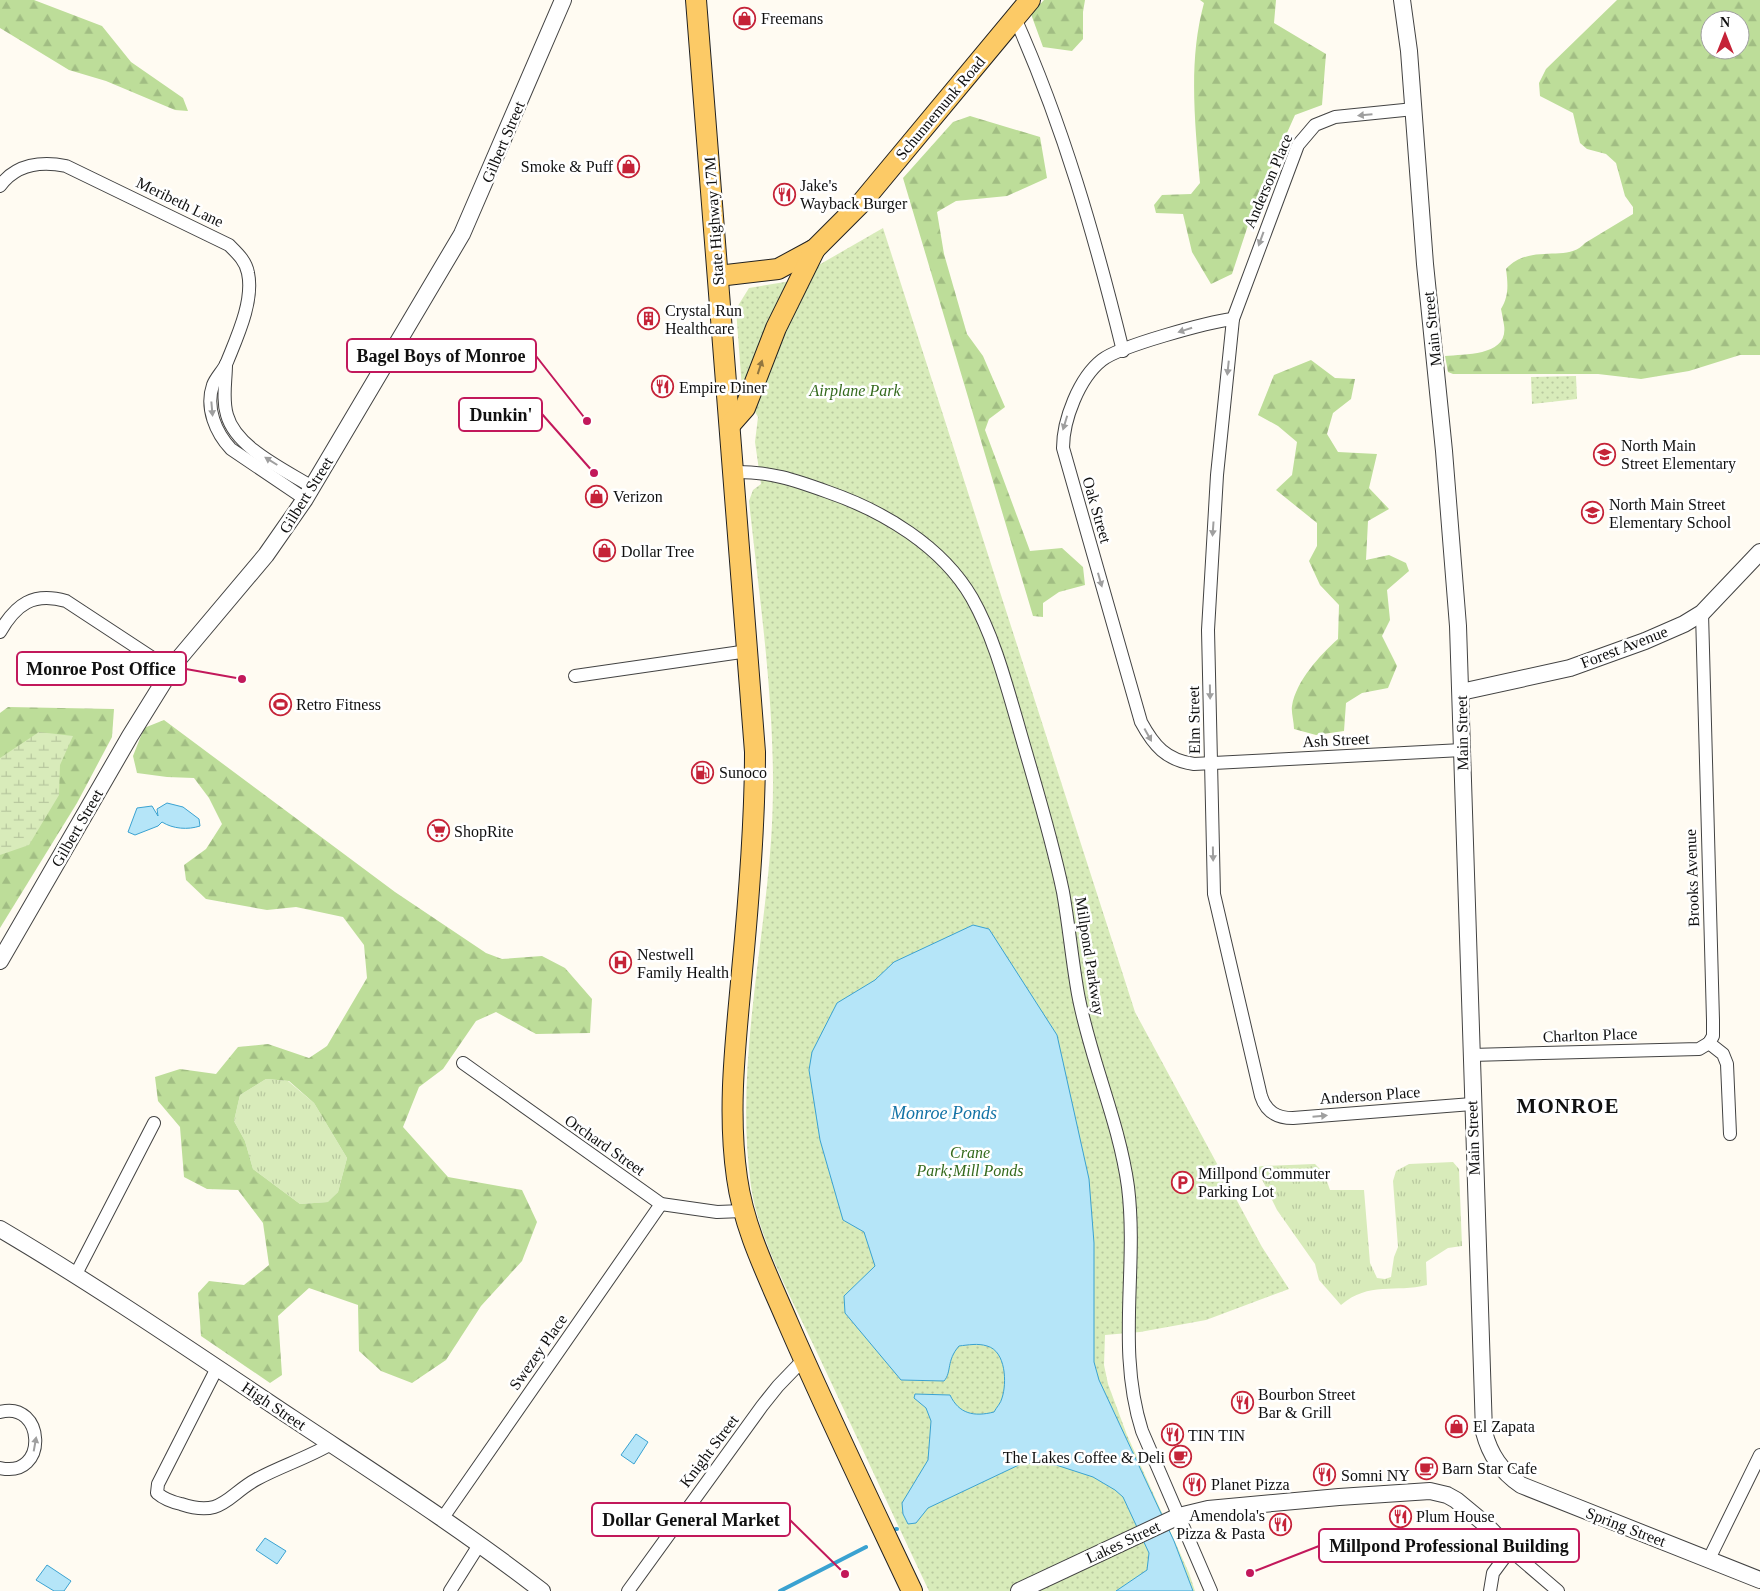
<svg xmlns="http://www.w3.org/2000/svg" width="1760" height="1591" font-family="'Times New Roman',serif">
<defs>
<pattern id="grass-tufts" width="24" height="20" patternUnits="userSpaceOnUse" patternTransform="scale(1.25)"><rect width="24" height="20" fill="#d8ebba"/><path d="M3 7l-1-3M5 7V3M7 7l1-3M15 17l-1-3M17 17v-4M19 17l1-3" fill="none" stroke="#b8c89f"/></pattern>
<pattern id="forest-firs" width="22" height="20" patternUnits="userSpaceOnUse" patternTransform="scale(1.25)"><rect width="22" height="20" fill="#bddd99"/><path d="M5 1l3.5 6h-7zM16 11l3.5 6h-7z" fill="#a1bd83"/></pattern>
<pattern id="wetland-marsh" width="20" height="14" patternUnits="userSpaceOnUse" patternTransform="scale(1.25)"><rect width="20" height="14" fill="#d8ebba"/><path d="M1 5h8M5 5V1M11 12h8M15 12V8" fill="none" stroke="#b8c89f"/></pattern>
<pattern id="park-dots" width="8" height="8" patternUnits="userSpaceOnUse" patternTransform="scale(1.25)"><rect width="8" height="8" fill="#d8ebba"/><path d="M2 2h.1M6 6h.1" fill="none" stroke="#b8c89f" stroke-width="1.8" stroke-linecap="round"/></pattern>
</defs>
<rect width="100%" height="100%" fill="#fffbf2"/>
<!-- grass -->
<g fill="url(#grass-tufts)">
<polygon points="266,1079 288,1081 314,1103 347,1158 338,1192 329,1202 300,1204 253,1169 245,1141 234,1121 240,1095"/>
<path d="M1453 1162 1459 1169 1462 1246 1448 1248 1426 1262 1427 1285C1395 1293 1369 1281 1341 1305L1319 1280 1315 1264 1277 1210 1258 1171V1167L1262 1166 1315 1164 1324 1173 1330 1190H1364L1370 1263 1377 1278 1385 1279 1391 1277 1394 1257 1398 1247 1393 1181 1396 1171 1409 1164Z"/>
</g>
<!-- forest -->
<g fill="url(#forest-firs)" fill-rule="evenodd">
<polygon points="0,0 34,0 102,26 131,62 183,98 188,111 175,110 106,81 69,70 0,28"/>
<polygon points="1044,0 1085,0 1083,12 1083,39 1072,51 1043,47 1031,14"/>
<path d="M1200 0H1276L1274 23 1326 54 1322 105 1295 115 1255 204 1232 274 1211 284 1192 252 1183 214 1156 213 1154 205 1162 195 1191 194 1200 183C1195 123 1188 61 1204 3Z"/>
<path d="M1617 0H1760V355H1740L1689 371 1641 379 1598 374H1453L1448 372 1445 356C1466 354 1509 356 1504 325 1503 319 1502 314 1501 309 1509 296 1508 284 1506 269 1531 242 1567 264 1585 243L1633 214V207L1625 196 1616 163 1606 154 1587 149 1580 143 1573 113 1540 96 1539 83 1546 69ZM1710 20H1740V50H1710Z"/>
<polygon points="970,116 1040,137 1047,178 1007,196 956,201 937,212 944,254 967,334 983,356 1005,407 989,419 985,430 1030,551 1062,548 1083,567 1085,585 1059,592 1043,603 1043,617 1033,616 903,178 953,122"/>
<path d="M1311 360 1335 378 1355 379 1351 399 1333 413 1327 434 1338 452 1377 454 1369 488 1389 509 1368 521 1366 560 1389 555 1406 563 1409 571 1387 590 1390 620 1382 636 1397 666 1388 688 1362 693 1346 703 1344 731 1316 735 1294 729C1294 722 1291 712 1292 706 1296 681 1320 655 1338 639L1339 605 1320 585 1309 561 1317 546V523L1276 490 1292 475 1297 442 1278 426 1258 415 1274 375Z"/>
<polygon points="8,707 114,709 112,737 77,803 0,928 0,713"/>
<path d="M164 720 395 892 486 953 502 959 542 956 565 968 592 999 590 1033 536 1034 496 1012 476 1021 443 1069 419 1087 403 1127 448 1177 522 1190 537 1222 522 1261 481 1306 446 1360 412 1383 381 1371 359 1351 358 1305 309 1288 278 1316 282 1375 270 1383 201 1336 198 1293 209 1281 244 1285 269 1265 263 1223 238 1190 207 1189 184 1177 180 1127 158 1101 155 1077 180 1069 216 1074 238 1047 268 1044 309 1058 327 1046 367 978 364 945 343 917 296 907 267 910 206 899 186 880 184 865 206 849 222 824 209 798 194 778 167 777 137 773 133 756 144 728ZM266 1079 289 1081 314 1103 347 1158 338 1192 328 1202 300 1204 253 1169 245 1141 234 1121 240 1095Z"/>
</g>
<!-- wetland -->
<polygon fill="url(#wetland-marsh)" points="39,732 73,736 60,765 59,795 29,845 0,855 0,758"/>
<!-- park -->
<g fill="url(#park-dots)">
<path d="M883 228 1135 1012 1262 1247 1289 1289 1206 1320 1140 1332 1105 1335 1104 1365 1108 1384 1127 1435 1189 1573 1195 1591H929C890 1509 852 1426 813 1344 791 1298 758 1236 751 1186 735 1071 763 955 771 841 779 728 761 613 749 501L753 490 761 484 755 442 758 417 742 389 736 309 749 288 791 281Z"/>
<polygon points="1576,376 1577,399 1532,404 1531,377"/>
</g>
<!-- water -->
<g fill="#b5e5f8" stroke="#3aa2d1">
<path d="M167 803 183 807 199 819 200 826C188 830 173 829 162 822L158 826 135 835 128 832 137 808 152 806 158 816 157 809Z"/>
<path d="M973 925 989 929 1057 1035 1089 1179 1094 1243V1362L1099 1380 1174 1541 1193 1591H1116L1147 1570 1149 1553 1123 1497 1115 1490 1093 1477 1056 1465 1023 1463 928 1508 916 1523 908 1524 903 1514 902 1503 928 1460 931 1421 926 1408 914 1398 915 1394 950 1395C959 1414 974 1417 994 1412 996 1408 1001 1403 1002 1398 1007 1383 1006 1351 987 1346 978 1343 968 1345 959 1346 946 1361 952 1372 944 1381L901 1380 845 1313 844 1296 875 1266 864 1232 843 1220 820 1140 809 1070 812 1052 837 1003 875 980 894 962Z"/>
<polygon points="636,1434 648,1442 634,1464 621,1455"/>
<polygon points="265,1538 286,1551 277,1564 256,1550"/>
<polygon points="47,1565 71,1581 64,1591 54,1591 36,1580"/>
</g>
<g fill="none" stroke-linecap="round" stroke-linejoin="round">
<!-- stream -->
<g stroke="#3aa2d1" stroke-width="4">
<polyline points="896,1529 897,1529"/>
<polyline points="780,1591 866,1547"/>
</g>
<defs>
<g id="minor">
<path d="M1015 18C1063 125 1095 237 1123 351"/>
<path d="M1414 109 1335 117 1315 125 1298 145 1233 319 1217 475 1208 630 1214 894 1261 1096C1266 1112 1277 1118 1293 1118L1472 1104"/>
<path d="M0 186C16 164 42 161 66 166L229 245C237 253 246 261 248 273 254 301 237 337 227 362 224 370 216 377 213 385 205 408 216 433 231 449L305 499"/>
<path d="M1233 319C1208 322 1120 346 1102 360 1079 378 1063 420 1063 448L1141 722C1154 746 1166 760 1194 764L1462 750"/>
<path d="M226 364C226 381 222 399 227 415 236 448 285 470 312 487"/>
<path d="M733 472C769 471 795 480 828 492 883 511 942 546 972 598 993 635 1005 680 1017 721 1033 778 1051 834 1063 892 1069 926 1072 960 1078 994 1090 1059 1119 1121 1128 1187 1138 1269 1116 1349 1142 1431L1211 1591"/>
<polyline points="1702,613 1713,1020 1713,1036 1709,1043"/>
<path d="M0 632C16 604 33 592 66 601L171 670"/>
<polyline points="575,676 748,651"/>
<polyline points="1709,1043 1723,1054 1727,1064 1730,1134"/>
<polyline points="1471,1055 1699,1049 1709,1043"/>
<polyline points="463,1063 661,1204 717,1212 743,1211"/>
<polyline points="76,1274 154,1123"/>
<path d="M217 1368 158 1484 157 1493C164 1499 172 1502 181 1504 223 1518 227 1495 257 1479 281 1466 307 1458 331 1444"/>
<path d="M0 1412C45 1400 49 1479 0 1468"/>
<polyline points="442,1519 661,1204"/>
<polyline points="1709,1559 1760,1455"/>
<polyline points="450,1591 479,1545"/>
<polyline points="628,1591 762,1406 778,1386 804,1359"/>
<polyline points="1490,1591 1493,1573 1510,1550 1558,1591"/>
</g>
<g id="tertiary">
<path d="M1402 0 1409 51 1425 264 1444 451 1458 626 1484 1432C1490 1455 1501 1471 1521 1485L1760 1580"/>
<polyline points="1461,692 1570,668 1645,641 1684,624 1702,613 1760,552"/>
<polyline points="0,961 130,736 176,662 266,555 305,499 462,234 563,0"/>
<path d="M0 1229C100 1288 196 1354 292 1418 376 1474 462 1529 542 1591"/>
<polyline points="1019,1591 1179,1516 1208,1509 1339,1497 1430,1491 1447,1495 1456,1500 1485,1524 1510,1550"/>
</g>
<g id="primary">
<path d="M696 0 755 752C755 825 749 898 742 971 736 1040 727 1109 737 1178 744 1229 768 1276 788 1323 827 1413 870 1502 912 1591"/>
<polyline points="718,276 778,269 815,249 863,201 1030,0"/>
<polyline points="730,425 745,408 776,328 815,249"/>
</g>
</defs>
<!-- minor casing -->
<use href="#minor" stroke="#434343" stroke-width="14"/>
<!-- tertiary casing -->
<use href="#tertiary" stroke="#434343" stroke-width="18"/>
<!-- primary casing -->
<use href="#primary" stroke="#212121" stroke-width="22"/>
<!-- minor -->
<use href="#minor" stroke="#fff" stroke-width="12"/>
<!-- tertiary -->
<use href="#tertiary" stroke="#fff" stroke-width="16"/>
<!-- primary -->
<use href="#primary" stroke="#fcca66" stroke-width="20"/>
</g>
<!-- one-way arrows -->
<defs><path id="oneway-solid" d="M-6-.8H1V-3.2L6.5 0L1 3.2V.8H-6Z" transform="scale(1.25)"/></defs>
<g fill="#9f9f9f">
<use href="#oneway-solid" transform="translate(1365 115) rotate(175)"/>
<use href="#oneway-solid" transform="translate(1261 239) rotate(110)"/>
<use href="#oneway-solid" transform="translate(1185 330) rotate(162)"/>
<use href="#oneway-solid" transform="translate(1228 368) rotate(96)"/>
<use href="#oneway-solid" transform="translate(212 409) rotate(85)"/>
<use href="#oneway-solid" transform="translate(1065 423) rotate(107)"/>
<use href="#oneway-solid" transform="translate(271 461) rotate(-148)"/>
<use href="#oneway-solid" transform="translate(1213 529) rotate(94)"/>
<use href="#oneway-solid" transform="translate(1100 580) rotate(74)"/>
<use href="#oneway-solid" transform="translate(1210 692) rotate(89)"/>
<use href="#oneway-solid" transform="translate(1148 735) rotate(61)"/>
<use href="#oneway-solid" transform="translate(1213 854) rotate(89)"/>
<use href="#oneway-solid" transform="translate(1320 1116) rotate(-5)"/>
<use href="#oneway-solid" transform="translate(35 1444) rotate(-80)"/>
</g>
<use fill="#92763f" href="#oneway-solid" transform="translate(760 367) rotate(-72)"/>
<!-- icons -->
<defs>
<symbol id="shop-ring" viewBox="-11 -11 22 22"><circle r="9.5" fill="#fff" stroke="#c52338" stroke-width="1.5"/><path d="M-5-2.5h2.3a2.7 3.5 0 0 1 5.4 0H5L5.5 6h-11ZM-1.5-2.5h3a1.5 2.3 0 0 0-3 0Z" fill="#c52338"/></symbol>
<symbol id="restaurant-ring" viewBox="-11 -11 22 22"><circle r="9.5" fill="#fff" stroke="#c52338" stroke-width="1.5"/><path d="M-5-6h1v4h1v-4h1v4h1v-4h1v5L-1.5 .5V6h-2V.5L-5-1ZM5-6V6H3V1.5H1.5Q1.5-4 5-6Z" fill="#c52338"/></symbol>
<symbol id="building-ring" viewBox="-11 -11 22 22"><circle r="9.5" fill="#fff" stroke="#c52338" stroke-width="1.5"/><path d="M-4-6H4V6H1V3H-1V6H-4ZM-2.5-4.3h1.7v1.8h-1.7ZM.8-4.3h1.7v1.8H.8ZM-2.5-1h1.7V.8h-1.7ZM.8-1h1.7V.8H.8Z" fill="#c52338"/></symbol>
<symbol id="school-ring" viewBox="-11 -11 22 22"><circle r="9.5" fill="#fff" stroke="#c52338" stroke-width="1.5"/><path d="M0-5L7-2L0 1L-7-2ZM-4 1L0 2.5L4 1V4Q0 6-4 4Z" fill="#c52338"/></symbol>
<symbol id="stadium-ring" viewBox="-11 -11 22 22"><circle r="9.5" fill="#fff" stroke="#c52338" stroke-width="1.5"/><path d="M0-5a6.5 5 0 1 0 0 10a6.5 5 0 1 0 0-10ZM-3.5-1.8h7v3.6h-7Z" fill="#c52338"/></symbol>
<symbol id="fuel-ring" viewBox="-11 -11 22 22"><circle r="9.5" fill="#fff" stroke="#c52338" stroke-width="1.5"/><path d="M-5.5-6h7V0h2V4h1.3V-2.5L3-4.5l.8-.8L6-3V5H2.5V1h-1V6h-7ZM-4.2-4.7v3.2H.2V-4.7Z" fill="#c52338"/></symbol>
<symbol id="supermarket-ring" viewBox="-11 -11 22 22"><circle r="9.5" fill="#fff" stroke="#c52338" stroke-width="1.5"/><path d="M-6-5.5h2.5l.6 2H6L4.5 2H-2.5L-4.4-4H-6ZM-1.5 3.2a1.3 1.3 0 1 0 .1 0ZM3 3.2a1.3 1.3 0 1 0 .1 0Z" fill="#c52338"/></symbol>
<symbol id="hospital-ring" viewBox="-11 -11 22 22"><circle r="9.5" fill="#fff" stroke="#c52338" stroke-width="1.5"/><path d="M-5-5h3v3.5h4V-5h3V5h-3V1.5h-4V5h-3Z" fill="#c52338"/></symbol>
<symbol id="parking-ring" viewBox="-11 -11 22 22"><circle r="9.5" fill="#fff" stroke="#c52338" stroke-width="1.5"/><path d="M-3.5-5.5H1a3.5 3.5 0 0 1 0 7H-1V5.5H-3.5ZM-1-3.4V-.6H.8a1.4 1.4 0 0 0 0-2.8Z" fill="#c52338"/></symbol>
<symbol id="cafe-ring" viewBox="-11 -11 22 22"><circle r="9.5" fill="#fff" stroke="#c52338" stroke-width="1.5"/><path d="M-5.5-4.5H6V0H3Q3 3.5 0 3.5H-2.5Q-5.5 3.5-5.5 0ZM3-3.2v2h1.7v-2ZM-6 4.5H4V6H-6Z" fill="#c52338"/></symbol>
</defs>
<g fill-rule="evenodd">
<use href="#shop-ring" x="732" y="6" width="25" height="25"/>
<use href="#shop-ring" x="616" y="154" width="25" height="25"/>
<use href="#restaurant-ring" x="772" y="182" width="25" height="25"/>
<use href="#building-ring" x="636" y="306" width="25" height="25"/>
<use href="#restaurant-ring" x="650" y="374" width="25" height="25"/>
<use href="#school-ring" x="1592" y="442" width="25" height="25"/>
<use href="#shop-ring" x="584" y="484" width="25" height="25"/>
<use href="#school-ring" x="1580" y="500" width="25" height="25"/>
<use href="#shop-ring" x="592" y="538" width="25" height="25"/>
<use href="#stadium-ring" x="268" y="692" width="25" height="25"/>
<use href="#fuel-ring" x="690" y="760" width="25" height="25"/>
<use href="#supermarket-ring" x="426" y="818" width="25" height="25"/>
<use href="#hospital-ring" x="608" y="950" width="25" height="25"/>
<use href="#parking-ring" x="1170" y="1170" width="25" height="25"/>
<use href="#restaurant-ring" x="1230" y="1390" width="25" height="25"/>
<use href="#shop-ring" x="1444" y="1414" width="25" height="25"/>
<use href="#restaurant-ring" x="1160" y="1422" width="25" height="25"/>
<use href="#cafe-ring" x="1168" y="1444" width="25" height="25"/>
<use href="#cafe-ring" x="1414" y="1456" width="25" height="25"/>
<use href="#restaurant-ring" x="1312" y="1462" width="25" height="25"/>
<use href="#restaurant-ring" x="1182" y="1472" width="25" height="25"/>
<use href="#restaurant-ring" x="1388" y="1504" width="25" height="25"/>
<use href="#restaurant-ring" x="1268" y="1512" width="25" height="25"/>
</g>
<g text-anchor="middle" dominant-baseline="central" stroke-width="5" stroke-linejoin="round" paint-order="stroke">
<!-- poi labels -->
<g font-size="16" fill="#101010" stroke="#fff" text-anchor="start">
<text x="761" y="18">Freemans</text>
<text x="613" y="166" text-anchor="end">Smoke &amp; Puff</text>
<text x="800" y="185">Jake's<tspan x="800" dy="18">Wayback Burger</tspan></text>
<text x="665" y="310">Crystal Run<tspan x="665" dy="18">Healthcare</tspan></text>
<text x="679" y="387">Empire Diner</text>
<text x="1621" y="445">North Main<tspan x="1621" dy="18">Street Elementary</tspan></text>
<text x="613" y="496">Verizon</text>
<text x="1609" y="504">North Main Street<tspan x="1609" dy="18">Elementary School</tspan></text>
<text x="621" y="551">Dollar Tree</text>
<text x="296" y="704">Retro Fitness</text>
<text x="719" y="772">Sunoco</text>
<text x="454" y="831">ShopRite</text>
<text x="637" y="954">Nestwell<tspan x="637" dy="18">Family Health</tspan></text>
<text x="1198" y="1173">Millpond Commuter<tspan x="1198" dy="18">Parking Lot</tspan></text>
<text x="1258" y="1394">Bourbon Street<tspan x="1258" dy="18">Bar &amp; Grill</tspan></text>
<text x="1473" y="1426">El Zapata</text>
<text x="1188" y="1435">TIN TIN</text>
<text x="1165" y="1457" text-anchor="end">The Lakes Coffee &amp; Deli</text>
<text x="1442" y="1468">Barn Star Cafe</text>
<text x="1341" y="1475">Somni NY</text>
<text x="1211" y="1484">Planet Pizza</text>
<text x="1265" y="1515" text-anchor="end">Amendola's<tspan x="1265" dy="18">Pizza &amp; Pasta</tspan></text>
<text x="1416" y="1516">Plum House</text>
</g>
<!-- street labels -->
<g font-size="16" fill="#101010" stroke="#fff">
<text transform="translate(940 108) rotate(-50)">Schunnemunk Road</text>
<text transform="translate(503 142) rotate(-67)">Gilbert Street</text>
<text transform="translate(1268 181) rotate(-67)">Anderson Place</text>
<text transform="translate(180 202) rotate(26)">Meribeth Lane</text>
<text transform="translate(714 221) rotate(-94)">State Highway 17M</text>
<text transform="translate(1432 329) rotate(-96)">Main Street</text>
<text transform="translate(306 495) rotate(-58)">Gilbert Street</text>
<text transform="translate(1097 510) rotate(74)">Oak Street</text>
<text transform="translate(1624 647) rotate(-21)">Forest Avenue</text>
<text transform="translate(1194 720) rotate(-91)">Elm Street</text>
<text transform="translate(1462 733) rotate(-91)">Main Street</text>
<text transform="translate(1336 740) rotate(-3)">Ash Street</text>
<text transform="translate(77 828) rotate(-60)">Gilbert Street</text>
<text transform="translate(1692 878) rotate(-92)">Brooks Avenue</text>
<text transform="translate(1090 956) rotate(81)">Millpond Parkway</text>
<text transform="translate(1590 1035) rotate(-2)">Charlton Place</text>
<text transform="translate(1370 1095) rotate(-4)">Anderson Place</text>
<text transform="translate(1473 1138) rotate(-92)">Main Street</text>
<text transform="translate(605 1145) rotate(35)">Orchard Street</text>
<text transform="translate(538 1352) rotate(-55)">Swezey Place</text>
<text transform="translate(274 1406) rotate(34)">High Street</text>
<text transform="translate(709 1451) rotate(-53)">Knight Street</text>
<text transform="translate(1626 1527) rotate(21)">Spring Street</text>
<text transform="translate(1123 1542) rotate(-25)">Lakes Street</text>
</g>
<!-- park labels -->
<g font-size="16" font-style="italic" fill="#346a1d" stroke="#fff">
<text x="855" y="390">Airplane Park</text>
<text x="970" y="1152">Crane<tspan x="970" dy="18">Park;Mill Ponds</tspan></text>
</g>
<!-- water labels -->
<g font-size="18" font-style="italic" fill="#1473a6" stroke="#fff">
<text x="944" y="1113">Monroe Ponds</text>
</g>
<!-- district labels -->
<g font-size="21" font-weight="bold" letter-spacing="1" fill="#101010" stroke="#fff">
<text x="1568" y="1106">MONROE</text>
</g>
</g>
<!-- callouts -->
<path fill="none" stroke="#c2185b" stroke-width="2" d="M587 421L536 356M594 473L542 414M242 679L186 669M845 1574L790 1520M1250 1573L1319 1546"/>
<g fill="#c2185b" stroke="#fff" stroke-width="2">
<circle cx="587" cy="421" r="5"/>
<circle cx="594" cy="473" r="5"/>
<circle cx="242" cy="679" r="5"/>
<circle cx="845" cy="1574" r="5"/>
<circle cx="1250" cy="1573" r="5"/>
</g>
<g fill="#fff" stroke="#c2185b" stroke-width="2">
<rect x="347" y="339" width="189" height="33" rx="5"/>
<rect x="459" y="398" width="83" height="33" rx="5"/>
<rect x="17" y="652" width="169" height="33" rx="5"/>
<rect x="592" y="1503" width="198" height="33" rx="5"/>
<rect x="1319" y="1529" width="260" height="33" rx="5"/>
</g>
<g font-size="18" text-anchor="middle" font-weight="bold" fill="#101010">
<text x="441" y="362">Bagel Boys of Monroe</text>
<text x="501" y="421">Dunkin'</text>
<text x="101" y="675">Monroe Post Office</text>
<text x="691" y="1526">Dollar General Market</text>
<text x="1449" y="1552">Millpond Professional Building</text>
</g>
<!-- north arrow -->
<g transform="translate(1725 35)"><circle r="24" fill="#ffffff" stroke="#9f9f9f"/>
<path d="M0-4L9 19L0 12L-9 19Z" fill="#c52338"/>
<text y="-8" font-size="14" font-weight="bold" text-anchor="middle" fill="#101010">N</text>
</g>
</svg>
